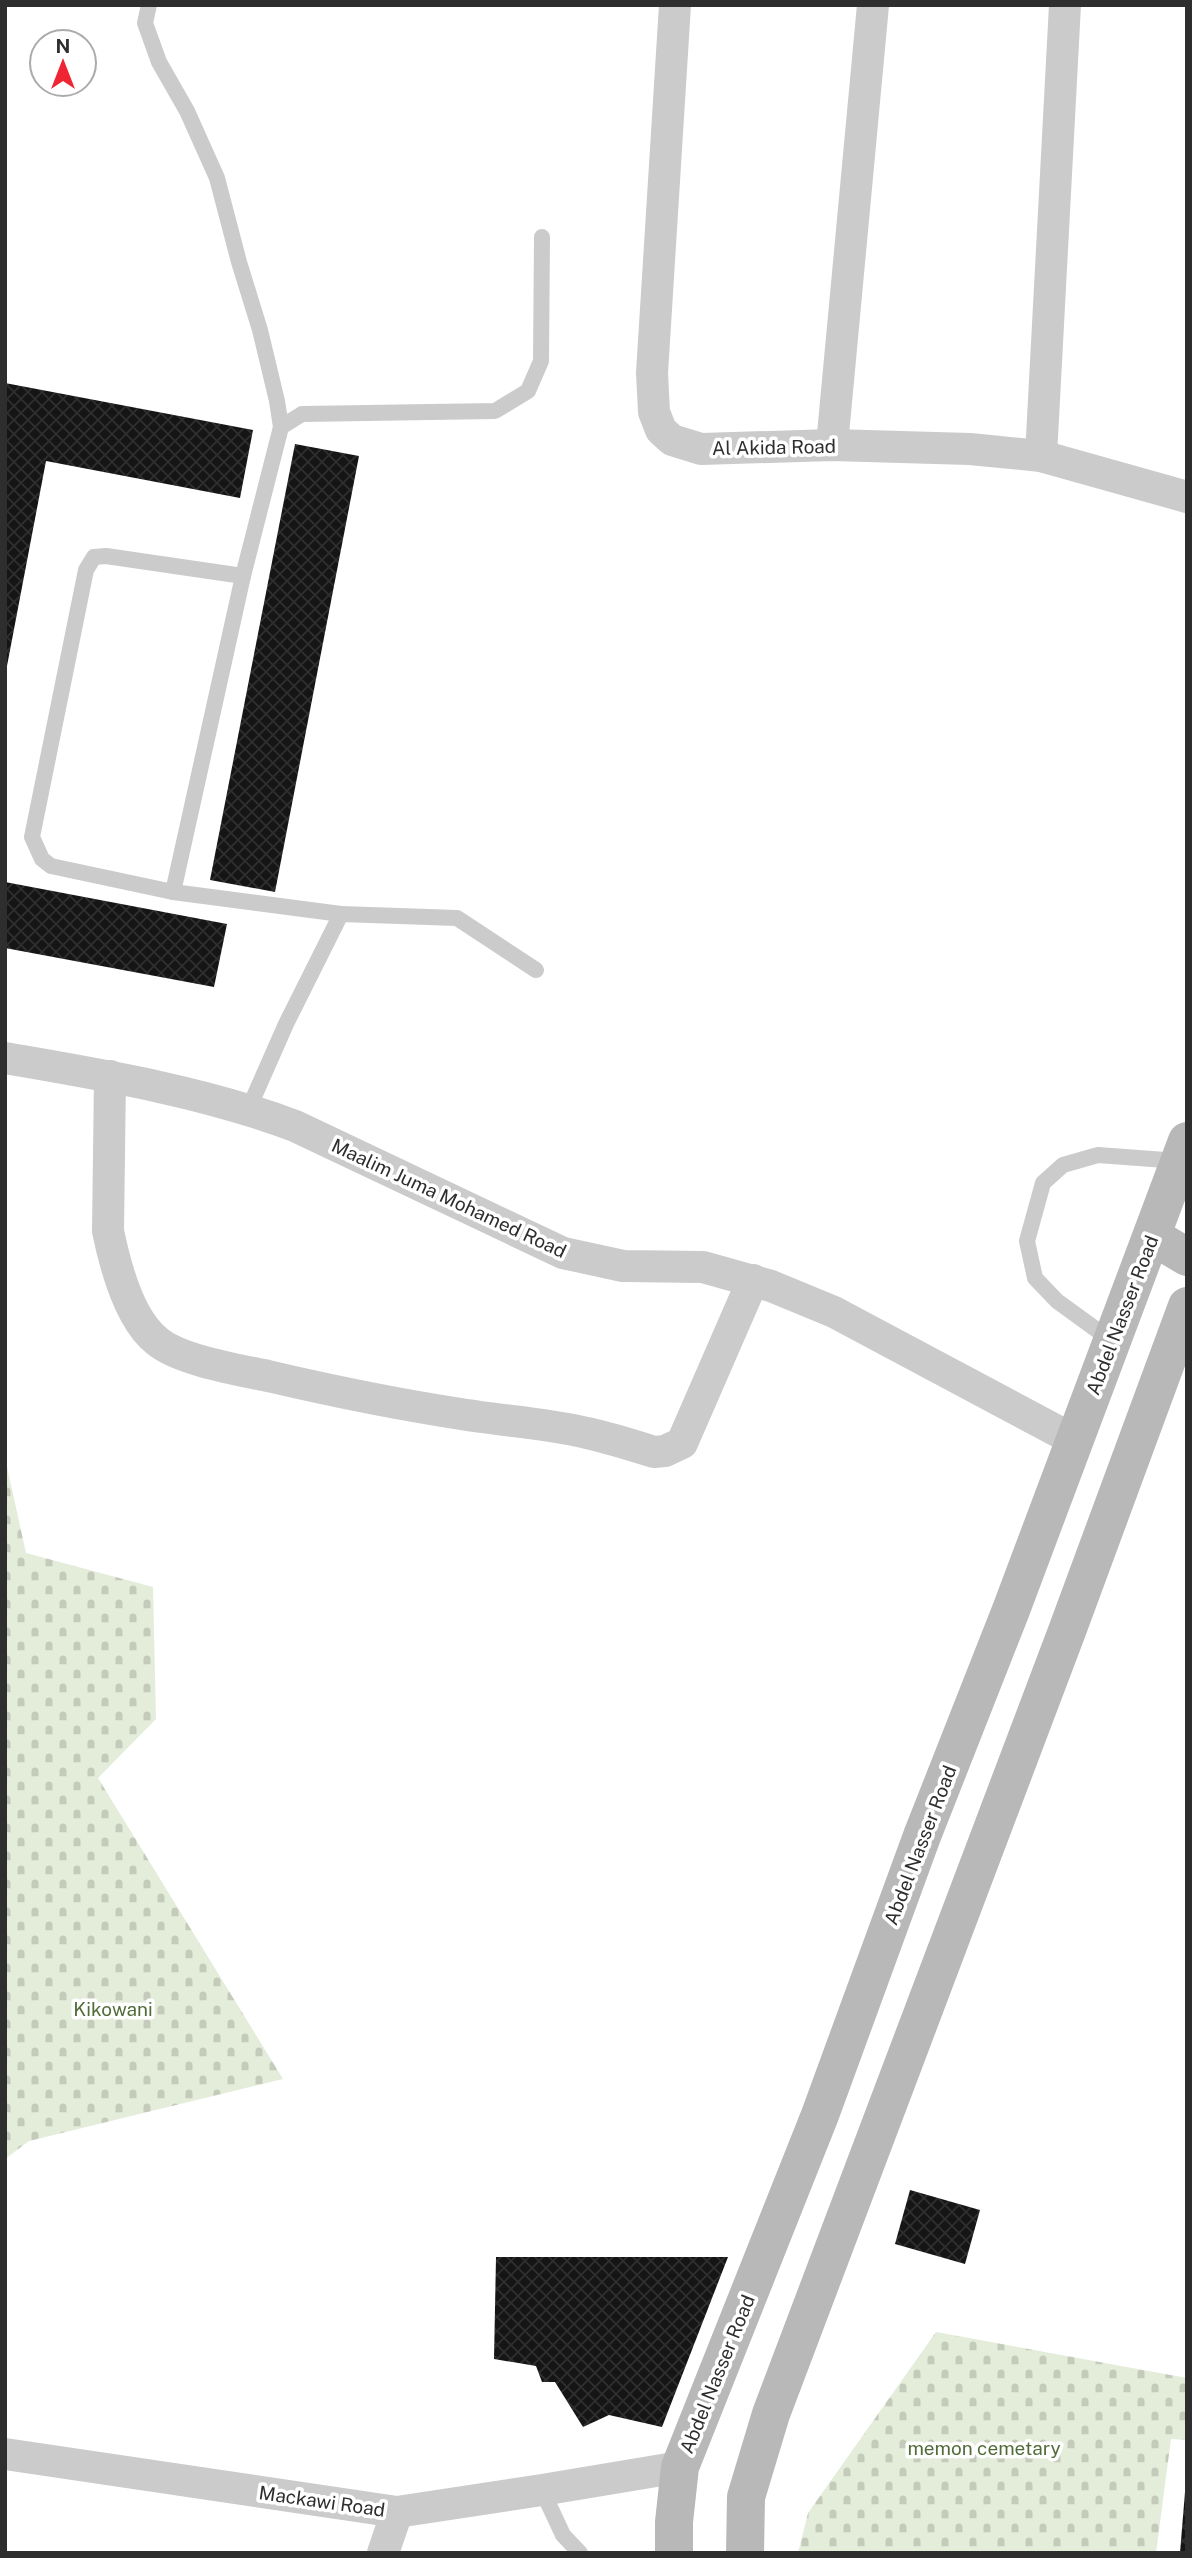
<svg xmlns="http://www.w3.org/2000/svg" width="1192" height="2558" font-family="'Public Sans',sans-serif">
<defs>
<pattern id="cemetery-stones" width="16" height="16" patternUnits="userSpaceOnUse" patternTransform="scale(1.75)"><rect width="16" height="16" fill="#e4ecda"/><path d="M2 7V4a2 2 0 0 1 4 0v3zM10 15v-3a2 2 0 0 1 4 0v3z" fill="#c4cbbb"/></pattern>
<pattern id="building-cross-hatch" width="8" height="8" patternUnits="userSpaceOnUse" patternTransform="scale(1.75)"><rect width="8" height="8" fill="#151515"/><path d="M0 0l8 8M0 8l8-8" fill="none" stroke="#2f2f2f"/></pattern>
</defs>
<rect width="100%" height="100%" fill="#fff"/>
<!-- cemetery -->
<g fill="url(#cemetery-stones)">
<polygon points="5,1458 26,1553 153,1587 156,1719 98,1778 283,2079 29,2141 5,2159"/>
<polygon points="936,2332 1187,2378 1187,2440 1171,2439 1156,2553 798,2553 808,2513"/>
</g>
<!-- building -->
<g fill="url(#building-cross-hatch)">
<polygon points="5,383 253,430 240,498 46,461 7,666"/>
<polygon points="295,444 359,456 275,892 210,880"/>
<polygon points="5,882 227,924 214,987 5,948"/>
<polygon points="910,2190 980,2210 965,2264 895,2244"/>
<polygon points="496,2257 728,2257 662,2427 609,2415 583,2427 555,2382 542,2382 536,2366 494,2359"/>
<polygon points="1185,2492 1187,2492 1187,2553 1180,2553"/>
</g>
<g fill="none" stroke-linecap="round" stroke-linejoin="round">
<!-- service -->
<g stroke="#cbcbcb" stroke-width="16">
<polyline points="149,5 145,23 159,62 187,111 217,178 239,262 260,330 277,401 281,427"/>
<polygon points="106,556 243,576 173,892 51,866 42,859 32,837 86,570 94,557"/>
<polyline points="243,576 281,427 302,414 495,411 528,391 541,361 542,237"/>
<polyline points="173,892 341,914"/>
<polyline points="249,1108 286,1024 341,914 457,918 536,970"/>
<polyline points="1112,1341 1057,1301 1035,1278 1027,1241 1043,1183 1063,1165 1098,1155 1179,1161"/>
<polyline points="542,2490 563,2535 580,2553"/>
</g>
<!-- minor -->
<g stroke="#cbcbcb" stroke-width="32">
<polyline points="675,5 652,373 654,412 661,430 672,440 701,449 832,445 970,449 1041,456 1187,497"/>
<polyline points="832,445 873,5"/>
<polyline points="1041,456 1065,5"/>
<path d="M5 1058C103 1075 202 1091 295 1126L563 1253 623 1266 703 1267 771 1286 834 1312 1074 1440"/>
<path d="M110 1076 108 1231C115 1265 129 1319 157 1341 179 1360 239 1370 268 1376 332 1391 396 1404 461 1414 503 1421 546 1423 587 1433 610 1438 632 1445 654 1452L665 1451 682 1443 753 1280"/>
<polyline points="5,2454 397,2512 542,2490 680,2467"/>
<polyline points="383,2553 397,2512"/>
</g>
<!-- secondary -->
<g stroke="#b8b8b8" stroke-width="38">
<polyline points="1152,1236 1187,1257"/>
<polyline points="674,2553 674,2522 680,2467 820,2115 922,1836 1011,1610 1187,1141"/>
<polyline points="745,2553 746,2497 771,2414 1067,1631 1187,1306"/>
</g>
</g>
<g text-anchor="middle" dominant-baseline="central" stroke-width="7" stroke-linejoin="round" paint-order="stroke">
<!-- street labels -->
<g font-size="19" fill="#2e2e2e" stroke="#fff">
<text transform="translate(774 447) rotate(-1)">Al Akida Road</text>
<text transform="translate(449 1198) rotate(25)">Maalim Juma Mohamed Road</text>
<text transform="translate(1122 1315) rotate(-69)">Abdel Nasser Road</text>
<text transform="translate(920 1845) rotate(-69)">Abdel Nasser Road</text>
<text transform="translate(717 2374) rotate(-68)">Abdel Nasser Road</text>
<text transform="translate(322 2501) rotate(8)">Mackawi Road</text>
</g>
<!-- park labels -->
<g font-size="19" fill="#516c39" stroke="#fff">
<text x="113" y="2009">Kikowani</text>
<text x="984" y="2448">memon cemetary</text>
</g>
</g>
<!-- border -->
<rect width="1192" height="2558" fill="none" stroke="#2e2e2e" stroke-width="14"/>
<!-- north arrow -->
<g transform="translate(63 63)"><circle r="33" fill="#ffffff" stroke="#ababab" stroke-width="2"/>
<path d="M0-5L12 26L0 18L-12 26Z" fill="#ef2534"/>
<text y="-10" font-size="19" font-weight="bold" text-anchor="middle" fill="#2e2e2e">N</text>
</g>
</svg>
